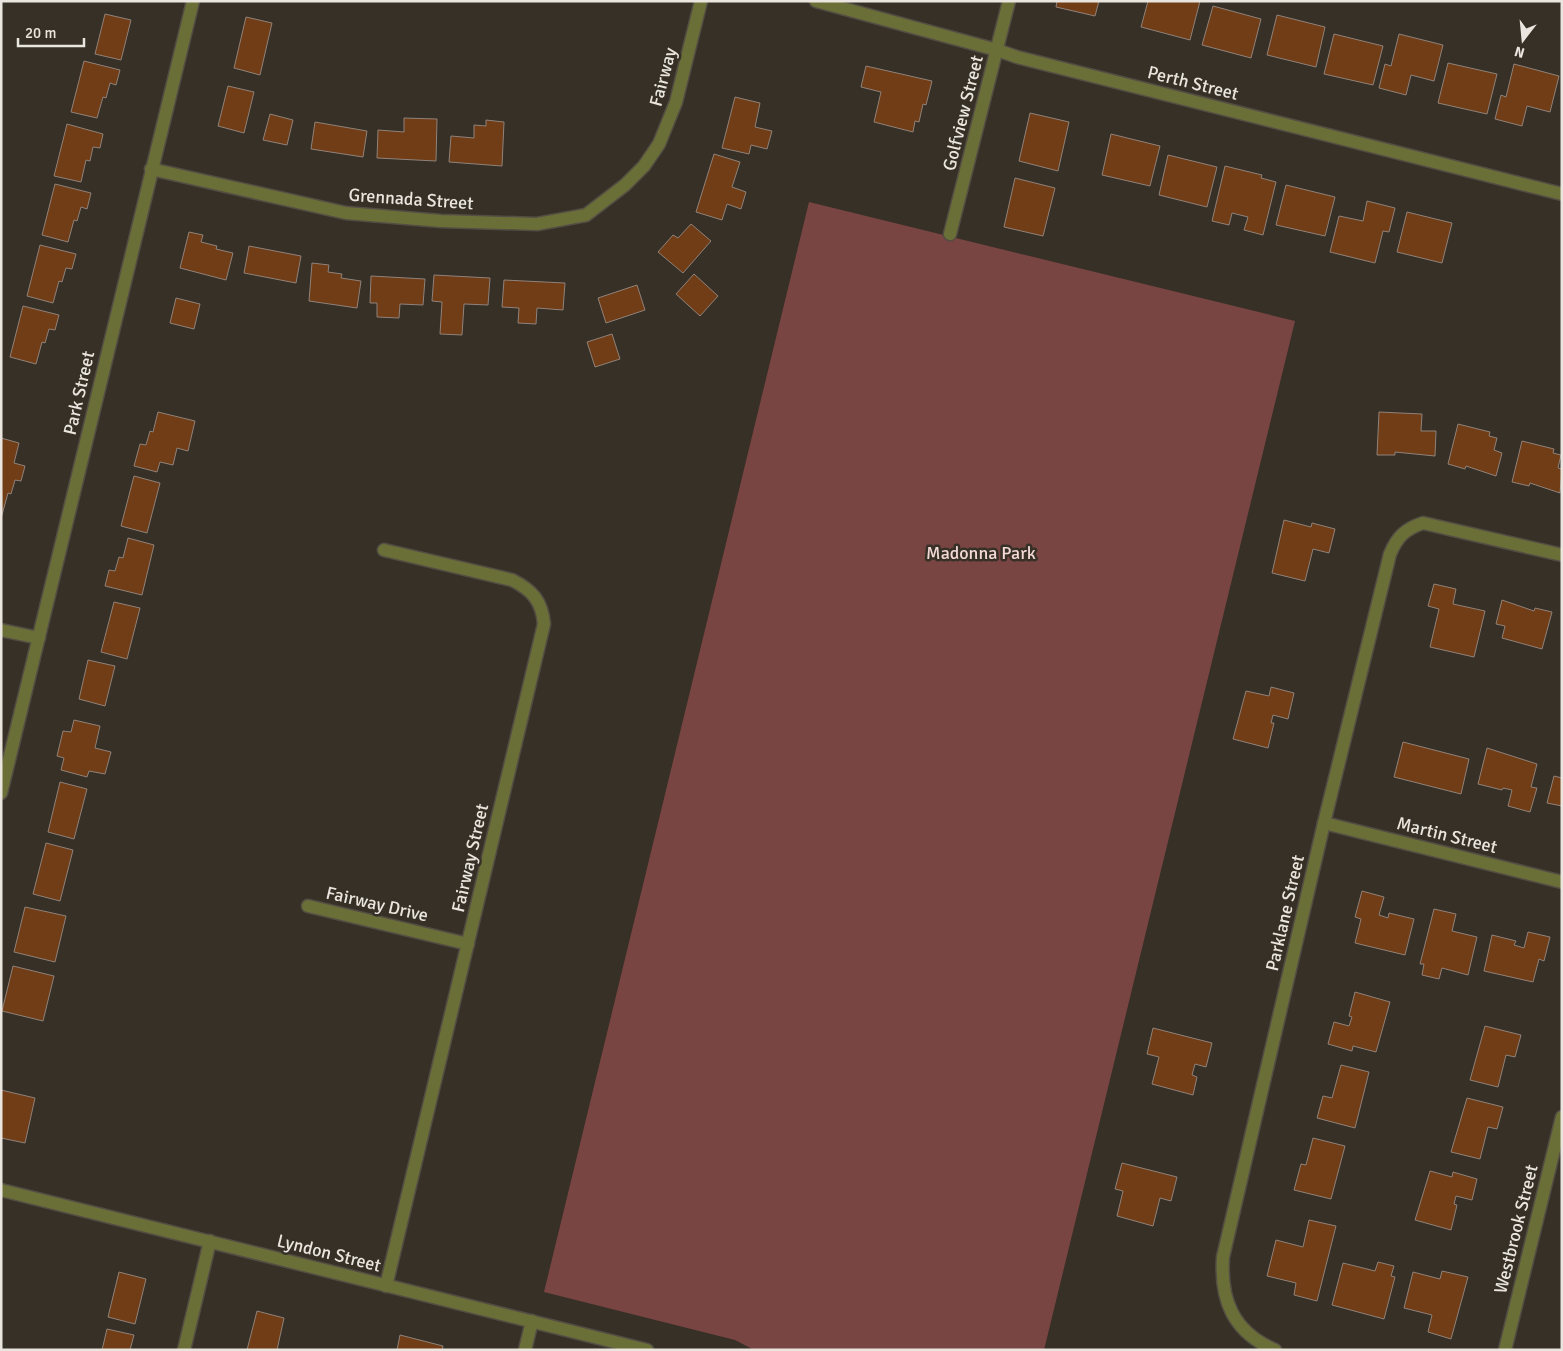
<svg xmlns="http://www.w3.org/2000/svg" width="1563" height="1351" font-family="Signika,sans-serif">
<rect width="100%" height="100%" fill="#363026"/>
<!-- green -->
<polygon fill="#794543" points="809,202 1295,321 1044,1350 754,1350 735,1340 544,1292"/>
<!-- building -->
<g fill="#713d16" stroke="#90827a">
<polygon points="1057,1 1099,1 1095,16 1056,7"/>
<polygon points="1148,1 1200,1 1190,40 1141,27"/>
<polygon points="1213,6 1261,19 1251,58 1202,45"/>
<polygon points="105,14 131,20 121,60 95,54"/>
<polygon points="1277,15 1325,27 1316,67 1267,55"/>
<polygon points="246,17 272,23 260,75 234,68"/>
<polygon points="1334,34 1383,46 1373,85 1324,74"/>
<polygon points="1399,34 1443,45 1434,81 1411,75 1406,95 1379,88 1385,64 1391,66"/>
<polygon points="84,61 120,70 116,85 110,83 106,98 103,97 97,118 71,112"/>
<polygon points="1448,63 1497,74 1487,114 1438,103"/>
<polygon points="1514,64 1559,76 1550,112 1527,106 1522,126 1495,119 1501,95 1506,97"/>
<polygon points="866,66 932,81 926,105 923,104 919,122 915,121 913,132 874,122 881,92 861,87"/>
<polygon points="228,86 254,92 244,133 218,126"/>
<polygon points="735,97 760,103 755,127 772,131 767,149 751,145 749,154 722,148"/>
<polygon points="1030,113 1069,122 1058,171 1019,161"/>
<polygon points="270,114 293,120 287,145 263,140"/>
<polygon points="404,118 437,119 436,161 377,158 378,130 404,132"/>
<polygon points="486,120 504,122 502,166 449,162 451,136 474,138 474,125 486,126"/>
<polygon points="315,122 367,131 363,157 311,149"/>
<polygon points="67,124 103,134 100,148 93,147 90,161 86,160 81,182 54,176"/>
<polygon points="1111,134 1160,146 1150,186 1102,175"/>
<polygon points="714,154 740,162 732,187 746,192 741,209 727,204 722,220 696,212"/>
<polygon points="1168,155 1217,167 1207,207 1159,195"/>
<polygon points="1225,166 1262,175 1261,178 1276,182 1263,235 1244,230 1248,217 1232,213 1229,225 1212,221"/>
<polygon points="1015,178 1055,188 1043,236 1004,227"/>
<polygon points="55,184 91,193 87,209 81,207 77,221 74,220 68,242 42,235"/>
<polygon points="1286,185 1335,197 1325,236 1276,225"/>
<polygon points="1367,201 1395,208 1389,232 1383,231 1375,263 1330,252 1339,216 1363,221"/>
<polygon points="1407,212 1452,223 1442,263 1397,252"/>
<polygon points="691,224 711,241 683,273 658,252 673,235 678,238"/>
<polygon points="189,232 203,235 201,242 217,246 216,249 233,253 226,280 180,268"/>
<polygon points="40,245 76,254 72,269 66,268 62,282 59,281 53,303 27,296"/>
<polygon points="249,246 301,256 296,283 244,273"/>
<polygon points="312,263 329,265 328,272 342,274 341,278 361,281 357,308 309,301"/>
<polygon points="694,274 718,296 700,316 676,294"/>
<polygon points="434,275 490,278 488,305 464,304 462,335 440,334 442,302 432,301"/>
<polygon points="371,276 425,279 423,305 400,304 399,318 377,317 377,303 370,303"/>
<polygon points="504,280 565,283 563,310 537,308 536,324 518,323 519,308 502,307"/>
<polygon points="637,285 645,310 606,323 598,298"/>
<polygon points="176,298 200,304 194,329 170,323"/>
<polygon points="23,306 59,315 55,330 49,329 45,343 42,342 36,364 10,357"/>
<polygon points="612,334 620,359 595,367 587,342"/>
<polygon points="158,412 195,421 188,451 177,448 173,465 160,462 157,472 134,466 140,444 146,445 150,431 153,432"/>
<polygon points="1379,412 1422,414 1421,431 1436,431 1435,456 1395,452 1395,455 1377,455"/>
<polygon points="1458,424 1490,432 1489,436 1497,438 1494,450 1502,453 1496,476 1466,466 1465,469 1448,464"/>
<polygon points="1,438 19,443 14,463 25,466 21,481 15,480 11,494 8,493 2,515"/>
<polygon points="1522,441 1554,449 1553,453 1561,455 1558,468 1562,469 1560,493 1530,483 1529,486 1512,482"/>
<polygon points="134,476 160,483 147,533 121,526"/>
<polygon points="1284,520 1311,527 1312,523 1335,529 1329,553 1313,549 1305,581 1272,573"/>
<polygon points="128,538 154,545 142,595 105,586 109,570 115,571 119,557 123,558"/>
<polygon points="1434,584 1456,589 1453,604 1485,611 1474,657 1430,647 1439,609 1428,606"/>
<polygon points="1502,600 1534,611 1535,608 1552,612 1542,649 1502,638 1505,626 1496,624"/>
<polygon points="114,602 140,608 127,659 101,652"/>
<polygon points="88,660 115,666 105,706 79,699"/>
<polygon points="1271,687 1294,693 1288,719 1273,715 1271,723 1274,723 1268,748 1233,739 1246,691 1269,696"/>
<polygon points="74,720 100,726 95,748 111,752 105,774 89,771 87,777 61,770 64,758 57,756 63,731 71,732"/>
<polygon points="1403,742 1469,759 1461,794 1394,777"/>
<polygon points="1487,748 1537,764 1531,787 1537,788 1530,812 1508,806 1512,790 1503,788 1502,790 1478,784"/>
<polygon points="1554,776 1562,778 1562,806 1547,803"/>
<polygon points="60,782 87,789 74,839 48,832"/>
<polygon points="46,843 73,850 60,901 33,894"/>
<polygon points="1362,891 1384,897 1379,915 1388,918 1389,913 1414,919 1405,955 1355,943 1361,919 1355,917"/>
<polygon points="25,907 66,916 55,962 14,952"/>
<polygon points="1434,909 1456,914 1452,931 1477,937 1468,975 1442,968 1439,979 1422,975 1424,964 1420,964"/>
<polygon points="1528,932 1550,937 1544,961 1539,959 1533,982 1484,971 1492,935 1516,941 1514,945 1524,948"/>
<polygon points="13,966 54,976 43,1021 2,1011"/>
<polygon points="1355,992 1390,1002 1376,1052 1353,1046 1352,1051 1328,1044 1334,1022 1349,1026 1352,1017 1349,1016"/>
<polygon points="1485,1026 1521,1035 1515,1057 1506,1055 1498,1087 1470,1080"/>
<polygon points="1153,1028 1212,1043 1206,1067 1195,1064 1192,1075 1197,1077 1193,1095 1152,1084 1159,1057 1147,1054"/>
<polygon points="1341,1065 1369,1072 1355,1128 1317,1118 1323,1096 1332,1098"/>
<polygon points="1,1090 35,1098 25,1143 1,1138"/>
<polygon points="1467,1098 1503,1107 1497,1129 1488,1127 1480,1159 1451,1152"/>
<polygon points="1313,1138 1345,1146 1331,1199 1294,1190 1301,1164 1306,1165"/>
<polygon points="1122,1163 1177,1177 1171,1201 1160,1198 1153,1226 1117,1216 1123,1191 1115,1189"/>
<polygon points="1430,1171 1452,1177 1453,1172 1477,1179 1472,1200 1456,1196 1454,1204 1457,1205 1451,1230 1415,1220"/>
<polygon points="1309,1220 1336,1226 1317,1301 1294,1295 1296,1283 1267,1276 1276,1240 1303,1247"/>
<polygon points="1378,1262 1394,1266 1391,1276 1395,1277 1384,1319 1332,1305 1343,1263 1375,1271"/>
<polygon points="1442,1271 1468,1277 1451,1339 1428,1332 1432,1315 1404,1308 1413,1272 1440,1279"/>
<polygon points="119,1272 146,1279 135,1324 108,1317"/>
<polygon points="257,1311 284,1318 277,1350 247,1350"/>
<polygon points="107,1329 134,1335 130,1350 102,1350"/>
<polygon points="400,1335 443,1346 442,1350 397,1350"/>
</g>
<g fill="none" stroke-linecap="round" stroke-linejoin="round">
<defs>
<g id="minor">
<polyline points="816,1 997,50 1017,57 1562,194"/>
<polyline points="151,169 346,213 441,221 537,224 586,215 625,185 644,166 659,144 676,102 701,1"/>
<polyline points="950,234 1009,1"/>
<path d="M384 550 512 580C532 590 542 601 544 624L386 1286"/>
<polyline points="1,630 39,638"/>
<polyline points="1,793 193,1"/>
<polyline points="1324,823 1562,882"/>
<polyline points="308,906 468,944"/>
<polyline points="1,1190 647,1350"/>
<polyline points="184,1350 210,1241"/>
<polyline points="525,1350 532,1321"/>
<path d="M1275 1350C1233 1332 1220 1300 1223 1257L1324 823 1390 554C1397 537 1405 529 1423 523L1562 555"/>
<polyline points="1505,1350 1562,1117"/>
</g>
</defs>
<!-- minor casing -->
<use href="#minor" stroke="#534d44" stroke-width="15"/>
<!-- minor -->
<use href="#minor" stroke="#6a6f38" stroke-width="12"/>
</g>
<g text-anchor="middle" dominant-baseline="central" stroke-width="5" stroke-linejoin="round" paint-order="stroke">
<!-- street labels -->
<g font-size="18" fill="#eae6df" stroke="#363026">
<text transform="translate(663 77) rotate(-75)">Fairway</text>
<text transform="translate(1193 83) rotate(14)">Perth Street</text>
<text transform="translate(963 113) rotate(-76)">Golfview Street</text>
<text transform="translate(411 199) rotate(4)">Grennada Street</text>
<text transform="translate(79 393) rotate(-77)">Park Street</text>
<text transform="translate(1447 835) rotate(14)">Martin Street</text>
<text transform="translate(470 858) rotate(-77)">Fairway Street</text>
<text transform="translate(377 904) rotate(13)">Fairway Drive</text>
<text transform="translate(1285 913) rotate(-77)">Parklane Street</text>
<text transform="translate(1516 1229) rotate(-76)">Westbrook Street</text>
<text transform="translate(329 1253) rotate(14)">Lyndon Street</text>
</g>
<!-- park labels -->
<g font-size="18" fill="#f3d9d7" stroke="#363026">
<text x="981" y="553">Madonna Park</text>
</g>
</g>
<!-- border -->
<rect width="1563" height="1351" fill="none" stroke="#eae6df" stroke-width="5"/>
<!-- north arrow -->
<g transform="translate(1523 40) rotate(196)" stroke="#363026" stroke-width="4" paint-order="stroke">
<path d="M0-4L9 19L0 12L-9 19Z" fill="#eae6df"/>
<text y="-8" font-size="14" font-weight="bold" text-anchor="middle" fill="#eae6df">N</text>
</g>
<!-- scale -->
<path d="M18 38v8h66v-8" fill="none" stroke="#eae6df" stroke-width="2.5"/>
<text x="25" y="38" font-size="15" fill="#eae6df" stroke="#363026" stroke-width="4" paint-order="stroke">20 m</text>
</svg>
